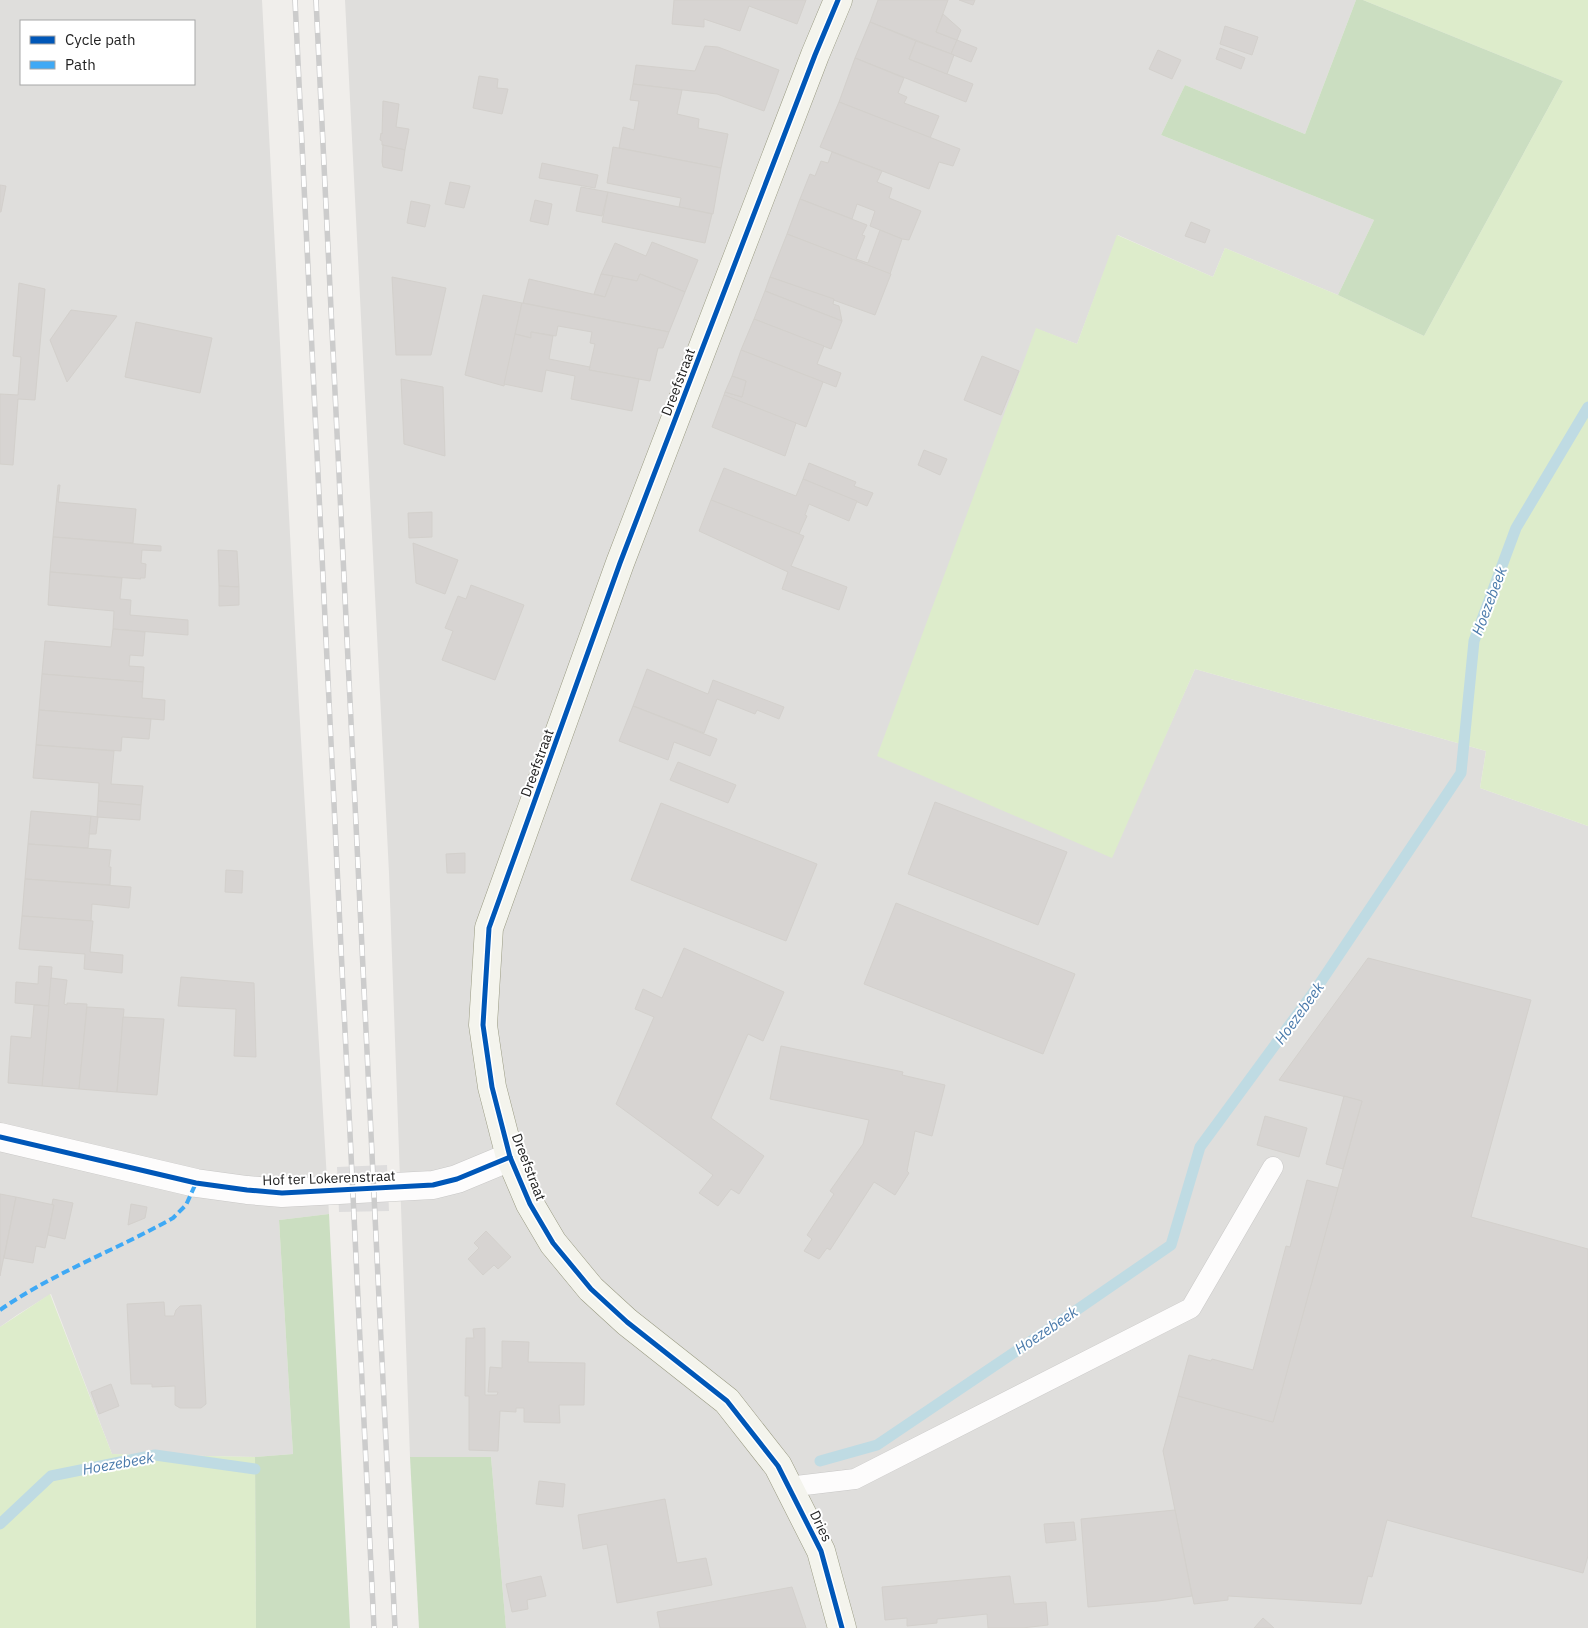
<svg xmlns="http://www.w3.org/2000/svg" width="1588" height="1628" font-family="'IBM Plex Sans',sans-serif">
<rect width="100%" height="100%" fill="#f0eeeb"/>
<!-- residential -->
<g fill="#dfdedc" fill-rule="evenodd">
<path d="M0 0H262L299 706 329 1214 279 1220 293 1454 255 1457 112 1454 51 1294 17 1315 0 1327ZM21 21H194V84H21Z"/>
<polygon points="345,0 1356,0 1305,134 1185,85 1161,135 1374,220 1338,295 1225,248 1213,277 1118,235 1077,344 1037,329 1111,857 1195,669 1486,751 1480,788 1588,826 1588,1628 506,1628 491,1457 410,1457 389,873"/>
</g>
<!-- grass -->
<g fill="#ddeccb">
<polygon points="1363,0 1588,0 1588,826 1480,788 1486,751 1195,669 1112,858 877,756 1036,328 1077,344 1117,235 1213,277 1225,248 1338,295 1424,336 1563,81"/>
<polygon points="50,1294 112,1454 255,1457 256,1628 0,1628 0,1327"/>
</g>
<!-- forest -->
<g fill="#cbdec1">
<polygon points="1356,0 1363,0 1563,81 1424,336 1338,295 1374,220 1161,135 1185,85 1305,134"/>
<polygon points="329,1214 350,1628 256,1628 255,1457 293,1454 279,1220"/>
<polygon points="410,1457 491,1457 506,1628 419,1628"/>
</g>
<!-- pier -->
<polygon fill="#dedddd" points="387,1165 389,1211 339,1212 337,1167"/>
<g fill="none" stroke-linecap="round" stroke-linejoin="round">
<!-- stream -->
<g stroke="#bfdbe3" stroke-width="11">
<polyline points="820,1461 877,1445 1052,1327 1171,1245 1200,1147 1316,989 1461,773 1474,641 1516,528 1588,407"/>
<polyline points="0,1524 51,1476 155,1455 255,1469"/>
</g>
</g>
<!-- building -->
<g fill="#d7d4d2" stroke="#d3d0cc">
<polygon points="674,0 806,0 797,24 749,6 740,31 704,19 704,27 672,24"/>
<polygon points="878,0 948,0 936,32 957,40 951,54 870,22"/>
<polygon points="959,0 975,0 973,5"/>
<polygon points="943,14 961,30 957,40 936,32"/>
<polygon points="870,22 916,41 909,59 973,84 966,102 855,58"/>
<polygon points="1225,26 1258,37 1252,55 1220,44"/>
<polygon points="957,40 977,48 971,62 951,54"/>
<polygon points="916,41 954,55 947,74 909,59"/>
<polygon points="705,46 718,47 779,70 764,111 717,94 633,84 636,65 695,71"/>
<polygon points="1220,48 1245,58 1241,69 1216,59"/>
<polygon points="1158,50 1181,60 1172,79 1149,69"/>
<polygon points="855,58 904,78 898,93 907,97 904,103 939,116 930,138 839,102"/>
<polygon points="479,76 498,79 497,88 508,89 502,114 473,108"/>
<polygon points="633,84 682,90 677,114 699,119 698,128 728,134 721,168 619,148 623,127 634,130 639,101 630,100"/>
<polygon points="383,101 399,104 396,127 409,129 405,150 382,145 382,141 380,140 381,133 382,134"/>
<polygon points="839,102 960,149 953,166 939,162 929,189 820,147"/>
<polygon points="383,145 405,150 402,171 383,167 382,162"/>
<polygon points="613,147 721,168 713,214 679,207 681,198 607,183"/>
<polygon points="832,152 882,171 877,182 892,188 889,198 921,211 909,240 902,239 870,226 875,211 857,204 852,219 800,199 810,174 815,176 821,161 828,163"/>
<polygon points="542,163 598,175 595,188 539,178"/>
<polygon points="450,182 470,186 464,208 445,204"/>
<polygon points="0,185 6,186 1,212 0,212"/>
<polygon points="581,187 608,192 602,216 576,211"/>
<polygon points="608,192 712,214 705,243 602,222"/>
<polygon points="800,199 867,225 862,235 865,236 856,259 868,263 880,230 902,239 890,274 787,234"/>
<polygon points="535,200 552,204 548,225 530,221"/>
<polygon points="411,201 430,205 425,227 407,223"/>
<polygon points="1191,222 1210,230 1205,243 1185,236"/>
<polygon points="787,234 891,274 875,315 770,277"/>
<polygon points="652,242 698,260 685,292 640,274 637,281 601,274 615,243 646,256"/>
<polygon points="601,274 613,276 605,297 594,294"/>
<polygon points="640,274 685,292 669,332 523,303 529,279 605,297 613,276 637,281"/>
<polygon points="392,277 446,288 431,355 396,355"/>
<polygon points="770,277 834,299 833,304 839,306 842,321 765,291"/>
<polygon points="19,283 45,289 35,400 18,399 13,465 0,464 0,394 18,395 21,357 13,356"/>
<polygon points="765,291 842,321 831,349 754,319"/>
<polygon points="483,295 522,303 504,386 465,375"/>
<polygon points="522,303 669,332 663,348 658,348 650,381 589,370 595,344 590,343 592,332 558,326 556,336 531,332 531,338 515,334"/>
<polygon points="71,310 117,316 67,382 50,340"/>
<polygon points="754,319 824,346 817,364 841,373 836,387 741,350"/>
<polygon points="136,322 212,338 200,393 125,377"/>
<polygon points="531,332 553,336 549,359 590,367 589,370 639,379 632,411 571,399 575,376 546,370 542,392 504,384 515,334 531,338"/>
<polygon points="741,350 823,382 806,427 724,395 725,392 742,397 746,381 732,376"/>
<polygon points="982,356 1019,371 1001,415 964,400"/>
<polygon points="732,376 746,381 742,397 725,392"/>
<polygon points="401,379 443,387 445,456 404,444"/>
<polygon points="724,395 796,423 785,456 712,427"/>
<polygon points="924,450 947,459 940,475 918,465"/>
<polygon points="809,463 856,482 854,486 873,493 867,506 803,479"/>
<polygon points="724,468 796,496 803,479 857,501 849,521 809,504 805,515 807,516 799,534 711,500"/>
<polygon points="58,485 60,485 58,502 136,509 133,543 53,537"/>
<polygon points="711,500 804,536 791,566 847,587 839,610 782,589 788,572 699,531"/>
<polygon points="432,512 432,537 409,538 408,513"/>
<polygon points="53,537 161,546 161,551 142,550 141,563 146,564 145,578 140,578 141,579 50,572"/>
<polygon points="413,543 458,560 445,594 416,583"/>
<polygon points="218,550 237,551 239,587 219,586"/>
<polygon points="50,572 122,578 120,599 131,600 130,615 188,620 188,635 113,629 114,611 48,605"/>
<polygon points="471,585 524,605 495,680 442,660 453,631 445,628 458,596 466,599"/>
<polygon points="219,586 239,587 239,605 219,606"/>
<polygon points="113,629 145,632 143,656 130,655 129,666 144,667 143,682 42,674 45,641 111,647"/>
<polygon points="647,669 708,694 713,680 784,707 779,719 757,710 755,714 717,699 704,733 633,706"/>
<polygon points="42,674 143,682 142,698 165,700 164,720 39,710"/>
<polygon points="633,706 717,739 710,756 674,742 668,760 619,741"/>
<polygon points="39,710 151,719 149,739 122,737 121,751 36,745"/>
<polygon points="36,745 114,751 111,784 143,786 141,805 98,801 99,783 33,778"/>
<polygon points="678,762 736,785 728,803 670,780"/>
<polygon points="98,801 141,805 140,820 97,817"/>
<polygon points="935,802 1067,852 1038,925 908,874"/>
<polygon points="661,803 817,864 786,941 631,880"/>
<polygon points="31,811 91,816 88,848 28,844"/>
<polygon points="91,816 98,817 96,834 89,834"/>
<polygon points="28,844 111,850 109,867 111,867 110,885 25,879"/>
<polygon points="465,853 465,873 447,873 446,854"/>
<polygon points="226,870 243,871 242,893 225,892"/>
<polygon points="25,879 131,887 129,908 92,904 91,921 22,916"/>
<polygon points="896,903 1075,974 1043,1054 864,984"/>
<polygon points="22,916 93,921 90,952 123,955 122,973 84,969 85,954 19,949"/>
<polygon points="684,948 784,992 763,1041 748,1034 711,1118 764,1156 739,1194 731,1189 718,1206 699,1193 713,1175 616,1104 654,1017 635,1009 643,989 662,998"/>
<polygon points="1368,958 1531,1000 1471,1217 1588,1249 1588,1556 1583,1573 1387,1520 1372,1577 1368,1576 1361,1604 1228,1596 1228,1600 1194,1604 1163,1451 1178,1396 1273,1422 1362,1101 1279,1080"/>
<polygon points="39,966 52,967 49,1006 15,1003 16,982 38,984"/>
<polygon points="181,977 254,983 256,1057 234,1056 236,1009 178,1006"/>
<polygon points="51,978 67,980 64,1004 67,1005 67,1003 87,1004 79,1089 42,1086"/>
<polygon points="34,1005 49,1006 42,1086 8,1083 11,1036 31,1038"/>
<polygon points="87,1007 124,1009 117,1092 79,1089"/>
<polygon points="123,1017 164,1019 157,1095 117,1092"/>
<polygon points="781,1046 903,1072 902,1075 945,1085 932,1136 915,1131 907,1171 909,1173 895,1195 874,1182 830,1250 827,1248 819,1259 804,1251 812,1239 807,1235 834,1194 830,1191 863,1144 869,1120 770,1099"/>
<polygon points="1344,1096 1362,1101 1343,1169 1326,1164"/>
<polygon points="1265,1116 1307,1128 1299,1157 1257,1145"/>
<polygon points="1307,1180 1338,1188 1273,1422 1178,1396 1189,1355 1211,1361 1212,1359 1253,1370 1286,1246 1290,1247"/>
<polygon points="0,1194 16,1197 0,1276"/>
<polygon points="16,1197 54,1205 45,1248 36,1246 33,1263 4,1258"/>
<polygon points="53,1199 73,1203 65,1239 48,1235 54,1205 52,1204"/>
<polygon points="131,1204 147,1207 145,1218 128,1225"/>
<polygon points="486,1231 511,1257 498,1269 494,1265 483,1275 468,1259 479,1248 474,1243"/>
<polygon points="164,1302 165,1316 174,1316 176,1310 180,1306 201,1305 206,1404 201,1408 180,1408 175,1405 175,1386 152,1387 152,1384 131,1384 127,1304"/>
<polygon points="485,1328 485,1395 497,1395 498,1392 488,1392 490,1367 502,1368 502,1341 529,1342 528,1362 585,1363 584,1405 559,1405 560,1423 524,1422 524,1408 516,1408 516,1412 500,1411 498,1451 469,1450 469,1396 465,1396 466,1338 474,1338 473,1329"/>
<polygon points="111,1384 119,1406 99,1414 91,1392"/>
<polygon points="539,1481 565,1484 563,1507 536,1504"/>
<polygon points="665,1499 677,1563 706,1558 712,1585 617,1603 607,1544 583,1549 578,1515"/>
<polygon points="1175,1510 1192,1596 1158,1601 1088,1607 1081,1519"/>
<polygon points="1074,1522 1076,1540 1046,1543 1044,1524"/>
<polygon points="541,1576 546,1596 527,1600 528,1609 512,1612 506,1584"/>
<polygon points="1010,1576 1014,1604 1046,1602 1048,1625 1022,1628 988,1628 987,1614 937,1619 937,1623 907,1626 907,1618 885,1620 882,1587"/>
<polygon points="792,1587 806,1628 660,1628 657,1612"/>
<polygon points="1263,1618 1274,1628 1254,1628"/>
</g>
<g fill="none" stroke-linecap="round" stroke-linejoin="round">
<defs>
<polyline id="lane" points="788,1487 855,1479 1191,1308 1273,1167"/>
<polyline id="street" points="0,1137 196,1183 247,1190 282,1193 433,1185 457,1179 510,1157"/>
<polyline id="secondary" points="838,0 815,55 620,563 489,928 483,1025 492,1087 510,1157 530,1204 553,1243 591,1289 627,1322 727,1401 778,1466 821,1551 842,1628"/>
</defs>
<!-- lane casing -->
<use href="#lane" stroke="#c9c8c7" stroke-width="21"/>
<!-- street casing -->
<use href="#street" stroke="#c9c8c7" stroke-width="29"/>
<!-- secondary casing -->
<use href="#secondary" stroke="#999a82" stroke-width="29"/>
<!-- lane -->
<use href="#lane" stroke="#fdfcfc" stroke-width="20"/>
<!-- street -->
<use href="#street" stroke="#fdfcfc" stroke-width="28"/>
<!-- secondary -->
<use href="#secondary" stroke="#f4f4ed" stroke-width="28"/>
<defs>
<g id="rail">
<polyline points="295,0 374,1628"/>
<polyline points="316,0 395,1628"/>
</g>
</defs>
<!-- rail casing -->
<use href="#rail" stroke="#ccc" stroke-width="5.5"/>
<!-- rail -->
<use href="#rail" stroke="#fff" stroke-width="4" stroke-dasharray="11" stroke-linecap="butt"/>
<!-- quiet -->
<path stroke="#3fa9f5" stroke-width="4" stroke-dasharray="8 4" stroke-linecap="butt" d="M0 1310C53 1273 116 1250 173 1218L186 1205 196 1183"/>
<defs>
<g id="cycleway">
<polyline points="838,0 815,55 620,563 489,928 483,1025 492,1087 510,1157 530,1204 553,1243 591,1289 627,1322 727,1401 778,1466 821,1551 842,1628"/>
<polyline points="0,1137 196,1183 247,1190 282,1193 433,1185 457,1179 510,1157"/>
</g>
</defs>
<!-- cycleway casing -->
<use href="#cycleway" stroke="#fff" stroke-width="8"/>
<!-- cycleway -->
<use href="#cycleway" stroke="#0057b8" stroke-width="5"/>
</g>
<g text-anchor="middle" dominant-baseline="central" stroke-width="4" stroke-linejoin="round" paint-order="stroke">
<!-- street labels -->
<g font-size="14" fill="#222" stroke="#fff">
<text transform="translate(678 382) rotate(-69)">Dreefstraat</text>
<text transform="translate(537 763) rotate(-70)">Dreefstraat</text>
<text transform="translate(529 1167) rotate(69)">Dreefstraat</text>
<text transform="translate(329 1178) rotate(-2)">Hof ter Lokerenstraat</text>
<text transform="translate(821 1526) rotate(64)">Dries</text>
</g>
<!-- water labels -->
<g font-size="15" font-style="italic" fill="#4a7aab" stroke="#fff">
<text transform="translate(1489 601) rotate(-69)">Hoezebeek</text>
<text transform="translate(1299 1013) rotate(-54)">Hoezebeek</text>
<text transform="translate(1046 1330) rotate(-34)">Hoezebeek</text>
<text transform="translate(118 1463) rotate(-10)">Hoezebeek</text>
</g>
</g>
<!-- legend -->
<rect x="20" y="20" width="175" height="65" fill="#ffffff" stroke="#a7a7a7"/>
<rect x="30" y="36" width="25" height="8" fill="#0057b8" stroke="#a7a7a7"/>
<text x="65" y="45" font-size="15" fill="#222222">Cycle path</text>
<rect x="30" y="61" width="25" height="8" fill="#3fa9f5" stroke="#a7a7a7"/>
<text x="65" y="70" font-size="15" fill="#222222">Path</text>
</svg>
